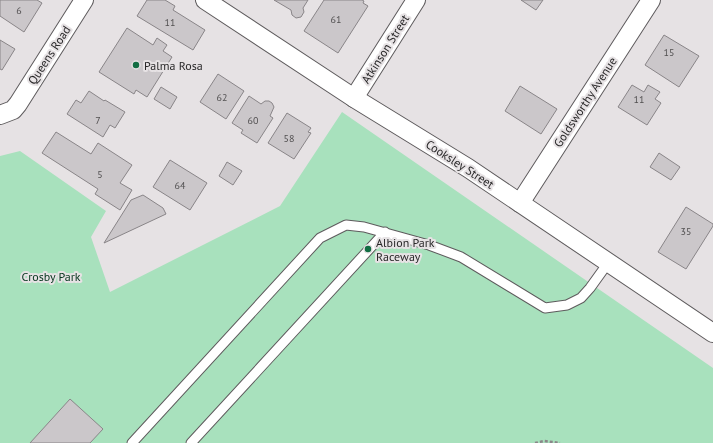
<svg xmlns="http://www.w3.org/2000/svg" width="713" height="443" font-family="'PT Sans',sans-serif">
<rect width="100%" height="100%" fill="#e6e2e4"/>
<!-- green -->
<polygon fill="#a8e1bd" points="342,112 713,368 713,443 0,443 0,156 20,151 106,211 91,237 110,292 280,206"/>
<!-- building -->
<g fill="#cbc7ca" stroke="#898588">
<polygon points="0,0 37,0 42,3 24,32 0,16"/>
<polygon points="147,0 165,0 175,6 173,10 205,30 193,50 137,16"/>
<polygon points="274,0 308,0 303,8 304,12 301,17 296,18 292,15 291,10"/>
<polygon points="324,0 362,0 364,1 363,3 368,6 338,53 304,31"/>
<polygon points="521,0 543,0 536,10"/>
<polygon points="127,28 153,45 157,38 167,45 163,51 172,57 147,97 136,90 134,94 99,72"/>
<polygon points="664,35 699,56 679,87 645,65"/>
<polygon points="0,40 15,49 2,70 0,69"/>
<polygon points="218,74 244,91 226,119 200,102"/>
<polygon points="632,85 644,92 648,85 660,92 655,99 661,103 647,125 618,107"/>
<polygon points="520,86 557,109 541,134 505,111"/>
<polygon points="161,87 177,97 170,109 154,99"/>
<polygon points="89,91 104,101 105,100 125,112 115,128 110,125 103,137 67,114 76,100 81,103"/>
<polygon points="249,96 261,104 265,101 269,101 272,103 274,107 270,116 273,118 257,143 241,133 243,130 232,123"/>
<polygon points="287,113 311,128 308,132 311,133 294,159 268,143"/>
<polygon points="56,132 91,154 98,143 132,165 120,183 132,190 120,210 95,194 98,189 42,153"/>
<polygon points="659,153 680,167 671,180 650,167"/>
<polygon points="170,160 207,183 190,210 153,187"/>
<polygon points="227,162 242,171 233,185 219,176"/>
<polygon points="143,195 163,208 166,214 104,243 131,200"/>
<polygon points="686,207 713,224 713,226 686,269 658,252"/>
<polygon points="70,399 103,429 90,443 30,443"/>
</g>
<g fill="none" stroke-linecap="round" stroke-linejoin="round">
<defs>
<g id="service">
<polyline points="132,443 320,238 346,225 364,227 429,245 461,257 545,308 567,305 581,298 590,288 608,263"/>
<polyline points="191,443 385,232"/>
</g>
<g id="minor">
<polyline points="205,0 354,98 468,168 713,333"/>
<polyline points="354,98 416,0"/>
<polyline points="0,115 13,110 18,104 84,0"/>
<polyline points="520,203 651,0"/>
</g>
</defs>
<!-- service casing -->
<use href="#service" stroke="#5e5b5d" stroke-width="11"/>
<!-- minor casing -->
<use href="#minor" stroke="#5e5b5d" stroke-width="20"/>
<!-- path -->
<polyline stroke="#8a8789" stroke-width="2.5" stroke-dasharray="3 2" stroke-linecap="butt" points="535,443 544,441 560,443"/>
<!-- service -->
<use href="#service" stroke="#fff" stroke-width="9"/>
<!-- minor -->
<use href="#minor" stroke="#fff" stroke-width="18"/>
</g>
<!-- markers -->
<g fill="#126e43" stroke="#e6e2e4" stroke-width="1.5">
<circle cx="136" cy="65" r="4"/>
<circle cx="368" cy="249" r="4"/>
</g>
<g text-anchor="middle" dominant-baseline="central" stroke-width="4" stroke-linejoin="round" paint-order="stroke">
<!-- number labels -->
<g font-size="10" fill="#514f50">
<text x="19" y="10">6</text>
<text x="336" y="19">61</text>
<text x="170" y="22">11</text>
<text x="669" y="52">15</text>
<text x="222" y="97">62</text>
<text x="639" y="99">11</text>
<text x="98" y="120">7</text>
<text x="253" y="120">60</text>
<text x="289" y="138">58</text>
<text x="100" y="174">5</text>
<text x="180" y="185">64</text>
<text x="686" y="231">35</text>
</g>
<!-- street labels -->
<g font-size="12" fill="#282728" stroke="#e6e2e4">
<text transform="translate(385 49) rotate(-58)">Atkinson Street</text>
<text transform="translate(49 55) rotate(-57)">Queens Road</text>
<text transform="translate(585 102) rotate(-57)">Goldsworthy Avenue</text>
<text transform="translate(460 164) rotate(33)">Cooksley Street</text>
</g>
<!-- poi labels -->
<g font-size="12" fill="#282728" stroke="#e6e2e4" text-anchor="start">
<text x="144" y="65">Palma Rosa</text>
<text x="376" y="242">Albion Park<tspan x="376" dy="14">Raceway</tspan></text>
</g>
<!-- park labels -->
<g font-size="12" fill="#04341c" stroke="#e6e2e4">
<text x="51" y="276">Crosby Park</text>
</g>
</g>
</svg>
